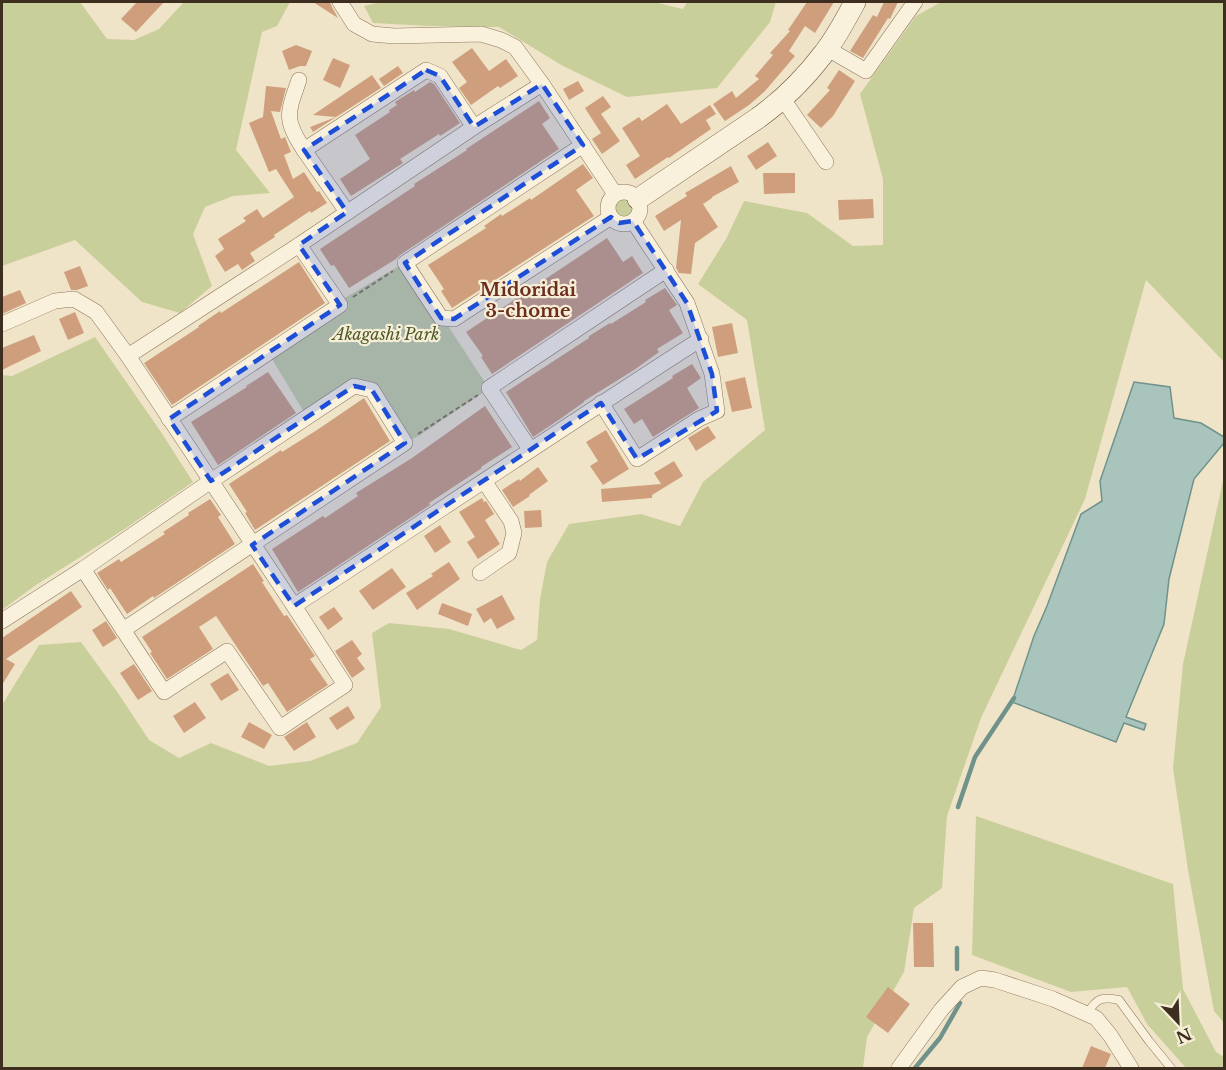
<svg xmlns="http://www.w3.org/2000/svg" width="1226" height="1070" font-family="'Libre Baskerville',serif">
<rect width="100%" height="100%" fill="#f0e4c8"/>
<!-- green -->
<g fill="#c9cf9b">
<polygon points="2,2 80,2 107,39 134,40 159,29 184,2 290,2 277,26 262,32 236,150 270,193 233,196 205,207 193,234 212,286 180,313 142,302 75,240 2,266"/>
<polygon points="381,2 654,2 683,9 687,2 776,2 770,22 717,88 627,97 563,66 499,27 428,26 373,23 364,6"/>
<polygon points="941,2 1224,2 1224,362 1146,280 1085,499 981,718 947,816 942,888 914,908 904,972 867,1037 863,1068 2,1068 2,705 39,645 81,642 118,693 149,740 179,758 211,743 269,766 310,761 357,743 381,707 372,633 389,623 449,629 521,650 537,640 540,599 547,562 569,524 641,514 680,526 703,482 765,430 747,320 698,284 726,239 744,201 807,213 853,246 883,245 883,179 860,94 916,16"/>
<circle cx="624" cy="207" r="10"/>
<polygon points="399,266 438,324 448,326 486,384 484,392 420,435 405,443 409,437 373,383 354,380 304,412 272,359 341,313 343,299"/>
<polygon points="95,337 161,432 193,482 123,530 36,585 2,610 2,375 12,376"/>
<polygon points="1224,480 1224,1023 1214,1011 1188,870 1173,768 1183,664 1223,481"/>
<polygon points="976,816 1173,884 1183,989 1216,1052 1224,1057 1224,1068 1186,1068 1147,1024 1127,987 1071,992 972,955"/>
</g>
<!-- water -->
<polygon fill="#a9c4bc" stroke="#6f938a" stroke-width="1.5" points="1134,382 1170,387 1174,418 1201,423 1224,437 1224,443 1194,479 1169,579 1164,624 1126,717 1146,724 1144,730 1124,723 1116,742 1012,702 1034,636 1047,606 1081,514 1102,501 1100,481"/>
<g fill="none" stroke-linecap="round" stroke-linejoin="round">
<!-- stream -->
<g stroke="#6f938a" stroke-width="4.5">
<polyline points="958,807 975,757 1014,698"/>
<polyline points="957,948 957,969"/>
<polyline points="915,1068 940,1038 960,1003"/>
</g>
</g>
<!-- building -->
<g fill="#cf9f7d">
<polygon points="137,2 164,2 136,32 121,19"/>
<polygon points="313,2 330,2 332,7 338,18"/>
<polygon points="807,2 834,2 815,33 805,26 789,51 795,56 765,91 749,105 725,121 724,120 713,104 732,91 736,98 759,79 755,76 773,55 770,53 790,31 788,30"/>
<polygon points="884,2 898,2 890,19 888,18 863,58 850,51 873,15 877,17"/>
<polygon points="296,45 312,51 306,66 300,66 289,70 282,51"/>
<polygon points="472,48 489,71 506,59 518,76 500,88 498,86 471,105 459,88 467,82 452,62"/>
<polygon points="333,58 350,65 340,88 323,80"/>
<polygon points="398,66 403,73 384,86 379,79"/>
<polygon points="839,70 855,81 833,116 821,128 807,115 830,90 827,88"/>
<polygon points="372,75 381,88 313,132 310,127 336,117 313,115"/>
<polygon points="578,81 584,91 569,100 563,89"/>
<polygon points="430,82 434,84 460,123 440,136 439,134 400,159 403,163 351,196 340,179 370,159 355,135 390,112 389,110 397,105 395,102 414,90 415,92"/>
<polygon points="266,86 286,88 280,112 271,111 281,139 285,137 291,152 284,155 293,179 304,172 317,192 319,191 327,203 311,213 310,211 274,235 275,237 250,253 255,261 242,270 238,264 225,272 215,256 224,249 218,239 246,221 243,218 257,209 263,218 294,197 276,169 269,172 249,123 263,117"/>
<polygon points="603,96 611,107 601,114 620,141 602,154 592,139 601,133 585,108"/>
<polygon points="539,101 550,118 542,124 559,149 400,255 396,259 349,288 334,265 331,266 320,249 415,186 414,184 467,150 466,149"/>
<polygon points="667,104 681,124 710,105 716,114 706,120 711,129 669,158 668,157 635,179 626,165 640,156 622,128 639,117 642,121"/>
<polygon points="768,142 777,156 756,170 747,156"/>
<polygon points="583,164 593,178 576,190 594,216 452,308 441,291 444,289 428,265 486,228 484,226 501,214 502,216 530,198 531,200"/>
<polygon points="731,166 739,182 712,197 712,198 703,204 718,227 695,243 691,274 679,273 676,268 681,220 664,231 655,216 687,196 685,193"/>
<polygon points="763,173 795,173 795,193 764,194"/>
<polygon points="873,199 874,218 839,220 838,200"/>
<polygon points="607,238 623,262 632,256 643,273 492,374 481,357 483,356 466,332"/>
<polygon points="299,262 325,303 172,405 144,363 199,327 198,326 220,311 221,313"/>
<polygon points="80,266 88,286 77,290 71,290 64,272"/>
<polygon points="665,288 677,305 669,310 683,333 657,349 659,352 634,370 584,401 584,402 560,419 533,437 506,392 589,338 589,336 610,323 611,324 646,302 645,300"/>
<polygon points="20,290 26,303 2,314 2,297"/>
<polygon points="75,312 84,333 68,340 59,319"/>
<polygon points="732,323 738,353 718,357 712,327"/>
<polygon points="34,335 41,351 2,370 2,348"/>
<polygon points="692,364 701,378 687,388 699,408 653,437 642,419 634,424 624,409 673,378 672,376"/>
<polygon points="268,372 296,413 218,465 191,422 247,387 246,386"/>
<polygon points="745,377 752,408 732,412 725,382"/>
<polygon points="364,398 390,441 255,530 245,513 247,512 229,484 281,450 282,452 317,430"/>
<polygon points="485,406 512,447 481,467 482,468 429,503 430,505 298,592 272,549 323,516 325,518 358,496 356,493 412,458"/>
<polygon points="708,426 716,438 696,451 688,438"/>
<polygon points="606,430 629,469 603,485 590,466 598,461 586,442"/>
<polygon points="674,461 683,476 652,495 652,498 602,502 601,489 661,484 654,473"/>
<polygon points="538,467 548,481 529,495 530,496 513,507 502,490 519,479 520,481"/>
<polygon points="482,498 484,502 486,501 494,514 485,520 500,544 478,559 467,542 475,537 459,512"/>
<polygon points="210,499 221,515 218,517 235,544 154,598 153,596 127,614 110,588 108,590 97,573 119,559 121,562 165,534 163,532 189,515 188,513"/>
<polygon points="541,510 542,527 525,528 524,511"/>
<polygon points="440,525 451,542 435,553 424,536"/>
<polygon points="449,562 460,579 417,610 406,593 433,576 431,574"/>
<polygon points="253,564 264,581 262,582 284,616 287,615 315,656 310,659 328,685 287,712 268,683 263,686 216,616 199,627 213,649 167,679 150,653 152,652 142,637"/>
<polygon points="392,568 406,587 373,610 359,591"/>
<polygon points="71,591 82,607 6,659 15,664 2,685 2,638"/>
<polygon points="502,595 515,619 497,629 491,618 484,623 476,609"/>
<polygon points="442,603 472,614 468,626 438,614"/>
<polygon points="334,607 343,619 328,630 319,617"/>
<polygon points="106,621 117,638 103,647 92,630"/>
<polygon points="352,640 362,654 357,658 365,669 352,678 335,651"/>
<polygon points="134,664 152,691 138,700 120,673"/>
<polygon points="228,673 239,690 221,701 210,684"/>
<polygon points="195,702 206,718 184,733 173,716"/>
<polygon points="348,706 355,718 337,730 329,718"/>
<polygon points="249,722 272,735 264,749 241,737"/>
<polygon points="307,722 316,737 294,751 284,737"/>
<polygon points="913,923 933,923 934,967 914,967"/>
<polygon points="888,987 910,1004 888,1033 866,1017"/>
<polygon points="1091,1046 1111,1054 1105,1068 1082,1068"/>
</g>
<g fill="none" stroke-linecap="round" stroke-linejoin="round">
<defs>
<path id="lane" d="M1087 1014C1096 999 1101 996 1119 1000L1149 1041 1171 1068"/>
<g id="street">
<polyline points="340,2 354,24 372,34 394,36 481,34 501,40 515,47 542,84 615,194"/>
<polyline points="828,49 866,71 915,2"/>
<path d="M299 80C287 114 284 119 304 150"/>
<polyline points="783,99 826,162"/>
<polyline points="583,145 405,263 441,318 454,319 611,217"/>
<circle cx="624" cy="208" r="16"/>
<polyline points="347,212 304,150 426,70 440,76 474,127"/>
<polyline points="2,324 55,301 74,299 96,312 128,356 294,606 345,685 280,728 227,651 164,692 83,569"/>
<polyline points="128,356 299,245 474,127 542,84"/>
<polyline points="601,403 637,459 699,419 717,411 712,374 687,303 633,221"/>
<polyline points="169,419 340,305 299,245"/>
<polyline points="530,449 489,388 666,270"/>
<polyline points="480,573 509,553 514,533 511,521 484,481"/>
<path d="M294 606C430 517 564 427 701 339"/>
<polyline points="2,621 83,569 211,481 354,386 372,390 405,443 123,630"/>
<polyline points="899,1068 941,1010 962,987 981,978 995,980 1053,999 1096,1018 1110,1035 1131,1068"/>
</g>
<path id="secondary" d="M638 199 758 118C783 100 805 78 824 53 836 38 846 19 855 2"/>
</defs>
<!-- lane casing -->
<use href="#lane" stroke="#8d765c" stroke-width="9"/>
<!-- street casing -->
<use href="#street" stroke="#8d765c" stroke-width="16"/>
<!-- secondary casing -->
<use href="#secondary" stroke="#6f573f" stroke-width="22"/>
<!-- path -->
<g stroke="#8d765c" stroke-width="2" stroke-dasharray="4.5 3" stroke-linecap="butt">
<polyline points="353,297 393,271"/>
<polyline points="418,434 478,395"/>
</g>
<!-- lane -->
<use href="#lane" stroke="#faf1dc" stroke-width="8"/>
<!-- street -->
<use href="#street" stroke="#faf1dc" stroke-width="15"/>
<!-- secondary -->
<use href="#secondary" stroke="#faf1dc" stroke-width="21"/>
</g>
<!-- marked area -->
<path fill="#1d4ed8" fill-opacity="0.2" stroke="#1d4ed8" stroke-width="4.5" stroke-dasharray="12 8" stroke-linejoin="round" d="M426 70 440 76 474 127 542 84 583 145 405 263 441 318 454 319 611 217 619 223 633 221 687 303 712 374 717 411 637 459 601 403 294 606 252 545 405 443 372 390 354 386 211 481 169 419 340 305 299 245 347 212 304 150Z"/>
<g text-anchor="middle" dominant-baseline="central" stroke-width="4.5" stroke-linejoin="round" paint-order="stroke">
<!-- park labels -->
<g font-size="16" font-style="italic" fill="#4d5a26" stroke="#f7eed8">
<text x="386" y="334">Akagashi Park</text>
</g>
<!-- neighbourhood labels -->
<g font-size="18" font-weight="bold" fill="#6b2e1e" stroke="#f7eed8">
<text x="528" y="290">Midoridai<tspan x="528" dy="21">3-chome</tspan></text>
</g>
</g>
<!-- border -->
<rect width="1226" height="1070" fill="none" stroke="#3d2e20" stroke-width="6"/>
<!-- north arrow -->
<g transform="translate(1178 1022) rotate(157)" stroke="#f7eed8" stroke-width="4.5" paint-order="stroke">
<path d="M0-4.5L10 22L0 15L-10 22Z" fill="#3d2e20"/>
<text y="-9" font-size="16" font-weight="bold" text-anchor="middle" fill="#3d2e20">N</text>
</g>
</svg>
